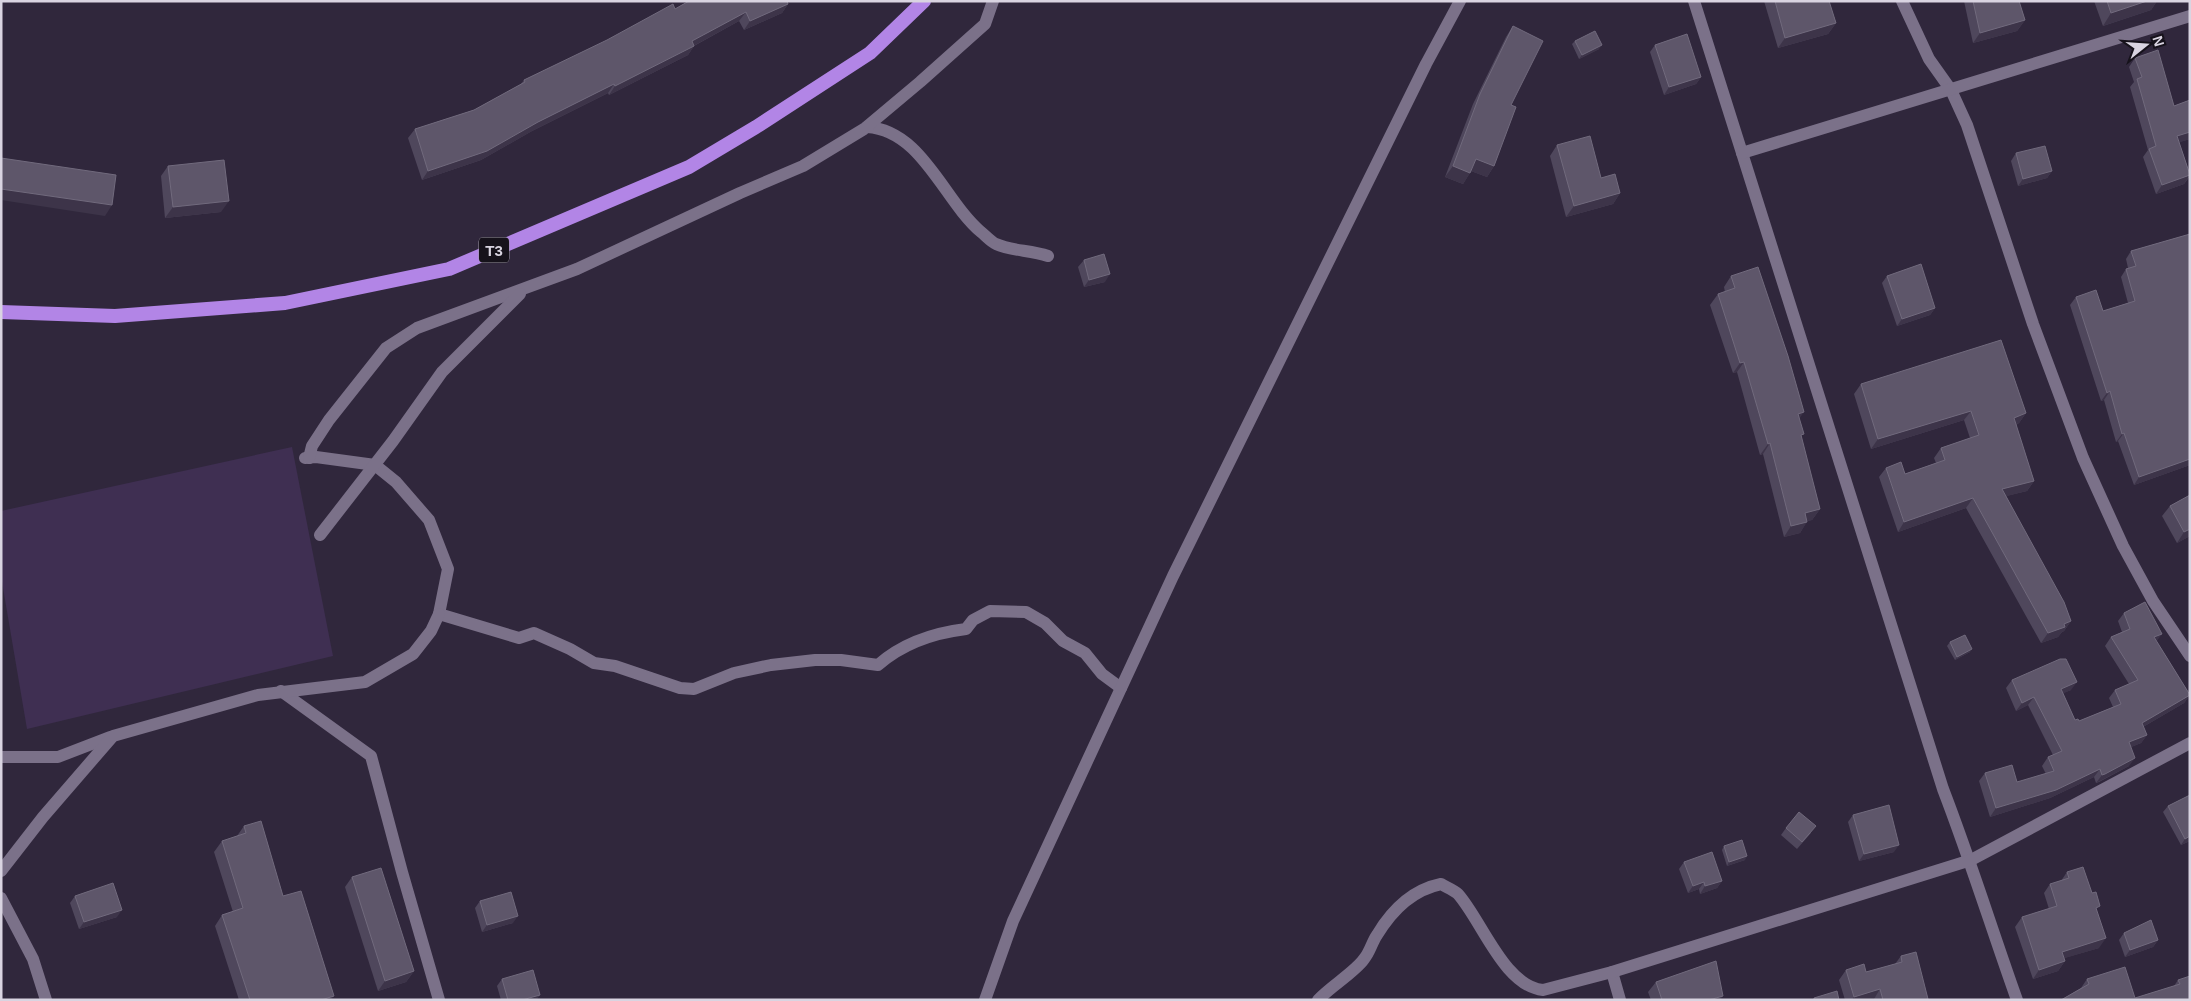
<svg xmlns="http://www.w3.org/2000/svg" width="2191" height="1001" font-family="Helvetica,sans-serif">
<rect width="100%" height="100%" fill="#30273c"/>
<!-- green -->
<polygon fill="#3f2f52" points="292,447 333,656 27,729 1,576 1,511"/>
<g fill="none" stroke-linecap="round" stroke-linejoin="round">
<!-- minor -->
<g stroke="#7b7189" stroke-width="12">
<path d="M1694 1 1943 789C1970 859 1992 930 2017 1000"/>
<polyline points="1902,1 1929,59 1951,90 1967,125 2033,324 2083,458 2123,546 2153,601 2190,656"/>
<path d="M867 127C922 130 944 201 981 232 985 235 991 242 996 244 1011 251 1031 250 1048 256"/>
<polyline points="1742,153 2190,16"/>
<path d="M305 458 316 457 375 465 396 482 429 520 448 569 439 614 519 638 534 633 570 649 594 663 615 666 680 688 694 689 734 673 771 665 815 660H841L878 665C903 643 933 633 966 629L973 620 990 611 1026 612 1045 623 1063 641 1085 653 1102 674 1121 688"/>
<polyline points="309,458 312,446 329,420 386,348 417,328 577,269 740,193 803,166 864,129 920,82 985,24 993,1"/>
<polyline points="320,535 393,441 442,372 520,294"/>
<polyline points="281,691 371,756 402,872 439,1000"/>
<polyline points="1,757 58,757 110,737"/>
<polyline points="1,871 43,817 113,736 258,695 365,682 413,654 431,631 439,614"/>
<polyline points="1,898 33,959 46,1000"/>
<polyline points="1612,972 1620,1000"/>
<polyline points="985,1000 1013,921 1173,576 1426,64 1460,1"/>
<path d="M1318 1000C1331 986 1355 972 1364 959 1370 952 1372 942 1377 935 1392 910 1412 890 1441 884 1446 887 1454 890 1458 894 1482 921 1504 986 1543 990L1612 972 1971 860 2190 743"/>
</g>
<!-- trunk -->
<polyline stroke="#b285e6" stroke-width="14" points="1,312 115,316 285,303 449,269 689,167 756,127 870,53 924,1"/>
</g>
<!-- wall -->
<g fill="#4f475c">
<polygon points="1764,1 1829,1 1836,23 1828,34 1778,48"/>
<polygon points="1964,1 2019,1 2025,20 2017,31 1973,43"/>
<polygon points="2094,1 2157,1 2151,10 2103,26"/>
<polygon points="788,4 782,13 744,30 739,21 694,46 688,55 609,95 608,93 532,131 481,160 422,180 408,138 415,129 474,110 520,85 524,80 675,9"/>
<polygon points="1513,26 1511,105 1494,166 1487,177 1471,171 1463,184 1445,177 1473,104 1506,37"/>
<polygon points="1575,41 1599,49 1579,59 1572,44"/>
<polygon points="1655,45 1701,77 1696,84 1664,95 1650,52"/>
<polygon points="2135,58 2174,106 2190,100 2190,139 2179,142 2190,174 2190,176 2184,184 2156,194 2143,157 2148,150 2130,87 2134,82 2129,67"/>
<polygon points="1557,145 1620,193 1613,204 1566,217 1550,156"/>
<polygon points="2016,153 2052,171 2047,178 2018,186 2011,161"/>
<polygon points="168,166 221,212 165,218 161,176"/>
<polygon points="2190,234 2190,465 2134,485 2118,441 2116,442 2104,400 2101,401 2070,305 2076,297 2103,311 2128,303 2121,277 2126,269 2128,268 2126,259 2131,251"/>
<polygon points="1084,260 1105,282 1084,287 1078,267"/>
<polygon points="1731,276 1799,419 1801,437 1820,509 1812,520 1807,521 1800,533 1784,537 1763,454 1760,455 1737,372 1733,373 1710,305 1718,294 1725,292 1724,287"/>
<polygon points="1887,276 1935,308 1930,315 1897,326 1882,283"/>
<polygon points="1861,384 2026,413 2019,423 2016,425 2034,481 2027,491 2006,496 2071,621 2064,631 2062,632 2058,637 2041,643 1966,508 1898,532 1879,477 1886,468 1905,474 1936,463 1934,458 1941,448 1970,438 1964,420 1871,449 1854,394"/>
<polygon points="2190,495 2190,536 2177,543 2162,516 2170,506"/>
<polygon points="2124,613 2157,642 2190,695 2184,703 2143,727 2147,735 2141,743 2131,747 2129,766 2099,782 2096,783 2094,777 2050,798 1990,817 1979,781 1985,773 2017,782 2046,774 2042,766 2048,757 2053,755 2028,705 2016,711 2006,688 2012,680 2071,690 2063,693 2075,720 2079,721 2113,707 2109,698 2115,690 2129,684 2105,646 2111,637 2122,632 2118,621"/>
<polygon points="1950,642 1970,652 1955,660 1947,646"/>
<polygon points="2168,806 2190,841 2181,845 2163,812"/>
<polygon points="1853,815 1894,852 1859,861 1848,822"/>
<polygon points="244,826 283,896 331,1000 239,1000 215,926 222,915 233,912 214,852 222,841 237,836"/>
<polygon points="1786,828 1811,833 1797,849 1781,835"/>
<polygon points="1724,846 1745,860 1727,866 1722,850"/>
<polygon points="1684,862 1722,881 1717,888 1700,894 1699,889 1688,893 1679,869"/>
<polygon points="2067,872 2097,911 2099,948 2064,958 2065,961 2058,971 2033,979 2015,927 2022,917 2049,909 2044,893 2050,884 2061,881"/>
<polygon points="352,877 414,971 406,982 378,991 345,887"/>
<polygon points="75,896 117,917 79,929 70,903"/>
<polygon points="480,901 513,923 482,932 475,908"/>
<polygon points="2124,933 2158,940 2153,947 2125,957 2119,940"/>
<polygon points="1901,956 1928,999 1927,1000 1874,1000 1874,999 1870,1000 1845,1000 1839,980 1846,970 1866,972 1895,964"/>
<polygon points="502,979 540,995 536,1000 501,1000 497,986"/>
<polygon points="2087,979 2135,998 2174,986 2178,980 2190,1000 2061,1000 2081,988"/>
<polygon points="1656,982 1720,1000 1651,1000 1648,992"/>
</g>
<!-- shaded-wall -->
<g fill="#3d3449">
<polygon points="2147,1 2157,1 2151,10 2103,26 2111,13"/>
<polygon points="788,4 782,13 744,30 750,21"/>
<polygon points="746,12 739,21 686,50 694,46 688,55 609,95 615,86 692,41"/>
<polygon points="2025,20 2017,31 1973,43 1980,33"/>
<polygon points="1836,23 1828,34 1778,48 1785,38"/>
<polygon points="1602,45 1599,49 1579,59 1582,55"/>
<polygon points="1701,77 1696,84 1664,95 1669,87"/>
<polygon points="614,84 608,93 532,131 481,160 422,180 428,171 538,122"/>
<polygon points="2190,132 2190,139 2171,145 2177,136"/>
<polygon points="1476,159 1494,166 1487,177 1468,170"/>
<polygon points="1453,166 1470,173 1463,184 1445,177"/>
<polygon points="2052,171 2047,178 2018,186 2023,179"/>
<polygon points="2190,175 2184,184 2156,194 2162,185"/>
<polygon points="1,189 112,205 105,216 1,200"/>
<polygon points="1620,193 1613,204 1566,217 1574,206"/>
<polygon points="229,201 221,212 165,218 173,207"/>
<polygon points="1110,274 1105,282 1084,287 1089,280"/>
<polygon points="1935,308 1930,315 1897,326 1902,319"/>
<polygon points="1744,362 1737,372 1733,373 1740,363"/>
<polygon points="2110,391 2104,400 2101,401 2107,393"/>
<polygon points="1971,411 1964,420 1871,449 1878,439"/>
<polygon points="1804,412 1797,422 1798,414"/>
<polygon points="2026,413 2019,423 2007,428 2014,418"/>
<polygon points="2124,433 2118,441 2116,442 2122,434"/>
<polygon points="1770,443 1763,454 1760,455 1768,444"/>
<polygon points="2190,459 2190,465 2134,485 2139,477"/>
<polygon points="2034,481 2027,491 1995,499 2002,489"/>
<polygon points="1973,498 1966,508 1898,532 1904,522"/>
<polygon points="1820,509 1812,520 1798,523 1805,513"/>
<polygon points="1807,522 1800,533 1784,537 1791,526"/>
<polygon points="2190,529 2190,536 2177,543 2184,532"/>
<polygon points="2071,621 2064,631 2062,632 2058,637 2041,643 2048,633 2064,624"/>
<polygon points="2162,634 2156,642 2154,637"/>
<polygon points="1972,649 1970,652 1955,660 1957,657"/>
<polygon points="2077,682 2071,690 2055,697 2061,689"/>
<polygon points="2190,695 2184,703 2136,731 2142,723"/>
<polygon points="2034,697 2028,705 2016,711 2022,703"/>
<polygon points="2147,735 2141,743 2124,750 2129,742"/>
<polygon points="2135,758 2129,766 2096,783 2102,775"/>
<polygon points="2100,769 2094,777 2050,798 1990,817 1996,808"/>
<polygon points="2190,836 2190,841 2181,845 2185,839"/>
<polygon points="1899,845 1894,852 1859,861 1864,854"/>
<polygon points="1747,856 1745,860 1727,866 1729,862"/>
<polygon points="1722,881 1717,888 1700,894 1705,886"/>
<polygon points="1704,882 1699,889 1688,893 1693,886"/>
<polygon points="122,910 117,917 79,929 84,922"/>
<polygon points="518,916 513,923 482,932 487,925"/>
<polygon points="2106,938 2099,948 2055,961 2062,952"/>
<polygon points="2158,940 2153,947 2125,957 2130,950"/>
<polygon points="2065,961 2058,971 2033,979 2039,970"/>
<polygon points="414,971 406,982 378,991 385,981"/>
<polygon points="1880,989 1874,999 1870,1000 1852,1000 1854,997"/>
<polygon points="540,995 536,1000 522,1000"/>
<polygon points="334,996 331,1000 321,1000"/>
<polygon points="1723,996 1720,1000 1709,1000"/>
</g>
<!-- building -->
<g fill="#5e566a" stroke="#716a7d">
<polygon points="689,1 787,1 788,4 750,21 746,12 692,41 694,46 615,86 614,84 538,122 487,151 428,171 415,129 474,110 525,82 524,80 607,40 673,4 675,9"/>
<polygon points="1775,1 1829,1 1836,23 1785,38"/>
<polygon points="1973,1 2019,1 2025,20 1980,33"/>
<polygon points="2107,1 2147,1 2111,13"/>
<polygon points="1513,26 1543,41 1511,105 1516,107 1494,166 1476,159 1470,173 1453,166 1480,94"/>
<polygon points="1595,31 1602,45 1582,55 1575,41"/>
<polygon points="1687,34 1701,77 1669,87 1655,45"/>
<polygon points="2158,50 2174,106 2190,100 2190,132 2177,136 2190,175 2162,185 2149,149 2156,146 2137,79 2142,77 2135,58"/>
<polygon points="1590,136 1601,178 1615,174 1620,193 1574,206 1557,145"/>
<polygon points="2045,146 2052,171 2023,179 2016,153"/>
<polygon points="1,158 116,175 112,205 1,189"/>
<polygon points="224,160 229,201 173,207 168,166"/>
<polygon points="2190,234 2190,459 2139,477 2124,433 2122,434 2110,391 2107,393 2076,297 2096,290 2103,311 2135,301 2126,269 2136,266 2131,251"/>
<polygon points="1104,254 1110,274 1089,280 1084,260"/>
<polygon points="1921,264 1935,308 1902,319 1887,276"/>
<polygon points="1758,267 1788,356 1804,412 1798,414 1804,434 1801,435 1820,509 1805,513 1807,522 1791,526 1770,443 1768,444 1744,362 1740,363 1718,294 1735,288 1731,276"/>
<polygon points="2001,340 2026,413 2014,418 2034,481 2002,489 2064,602 2071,621 2064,624 2065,627 2048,633 1973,498 1904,522 1886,468 1901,462 1905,474 1945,460 1941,448 1979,435 1971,411 1878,439 1861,384"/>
<polygon points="2190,495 2190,529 2184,532 2170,506"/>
<polygon points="2145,602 2162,634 2154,637 2190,695 2142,723 2147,735 2129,742 2135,758 2105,774 2102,775 2100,769 2056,790 1996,808 1985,773 2012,765 2017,782 2054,771 2048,757 2062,751 2034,697 2022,703 2012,680 2060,659 2066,659 2077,682 2061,689 2075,720 2078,719 2079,721 2121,704 2115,690 2138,680 2111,637 2130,629 2124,613"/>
<polygon points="1965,635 1972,649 1957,657 1950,642"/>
<polygon points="2190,795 2190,836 2185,839 2168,806"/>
<polygon points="1889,805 1899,845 1864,854 1853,815"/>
<polygon points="1799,812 1816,826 1802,842 1786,828"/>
<polygon points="261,821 283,896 301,891 334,996 321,1000 250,1000 222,915 243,908 222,841 246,833 244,826"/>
<polygon points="1742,840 1747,856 1729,862 1724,846"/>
<polygon points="1712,852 1722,881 1705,886 1704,882 1693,886 1684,862"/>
<polygon points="2083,867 2092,893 2096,892 2100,906 2096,908 2106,938 2062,952 2065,961 2039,970 2022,917 2057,906 2050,884 2069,878 2067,872"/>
<polygon points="381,868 414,971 385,981 352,877"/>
<polygon points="113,883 122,910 84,922 75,896"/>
<polygon points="511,892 518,916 487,925 480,901"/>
<polygon points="2151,920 2158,940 2130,950 2124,933"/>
<polygon points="1916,952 1928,999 1924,1000 1883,1000 1880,989 1854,997 1846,970 1864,964 1866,972 1902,962 1901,956"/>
<polygon points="1716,961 1723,996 1709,1000 1662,1000 1656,982"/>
<polygon points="2125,967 2135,998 2180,984 2178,980 2190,976 2190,1000 2061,1000 2089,984 2087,979"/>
<polygon points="533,970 540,995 522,1000 508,1000 502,979"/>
<polygon points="1837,991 1839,1000 1814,1000 1814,998"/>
</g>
<g text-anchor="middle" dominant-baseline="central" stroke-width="4.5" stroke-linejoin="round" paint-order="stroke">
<!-- shield labels -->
<rect fill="#16121b" stroke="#9e9aa6" stroke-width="1" x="479" y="237.5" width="30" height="25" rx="4"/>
<g font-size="15" font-weight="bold" fill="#d9d4e1">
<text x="494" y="250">T3</text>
</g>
</g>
<!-- border -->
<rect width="2191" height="1001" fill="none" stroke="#d9d4e1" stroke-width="5"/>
<!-- north arrow -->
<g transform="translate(2146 45) rotate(73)" stroke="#16121b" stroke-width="4" paint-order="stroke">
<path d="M0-4L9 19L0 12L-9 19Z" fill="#d9d4e1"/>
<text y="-8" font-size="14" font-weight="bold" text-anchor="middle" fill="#d9d4e1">N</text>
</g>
</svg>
